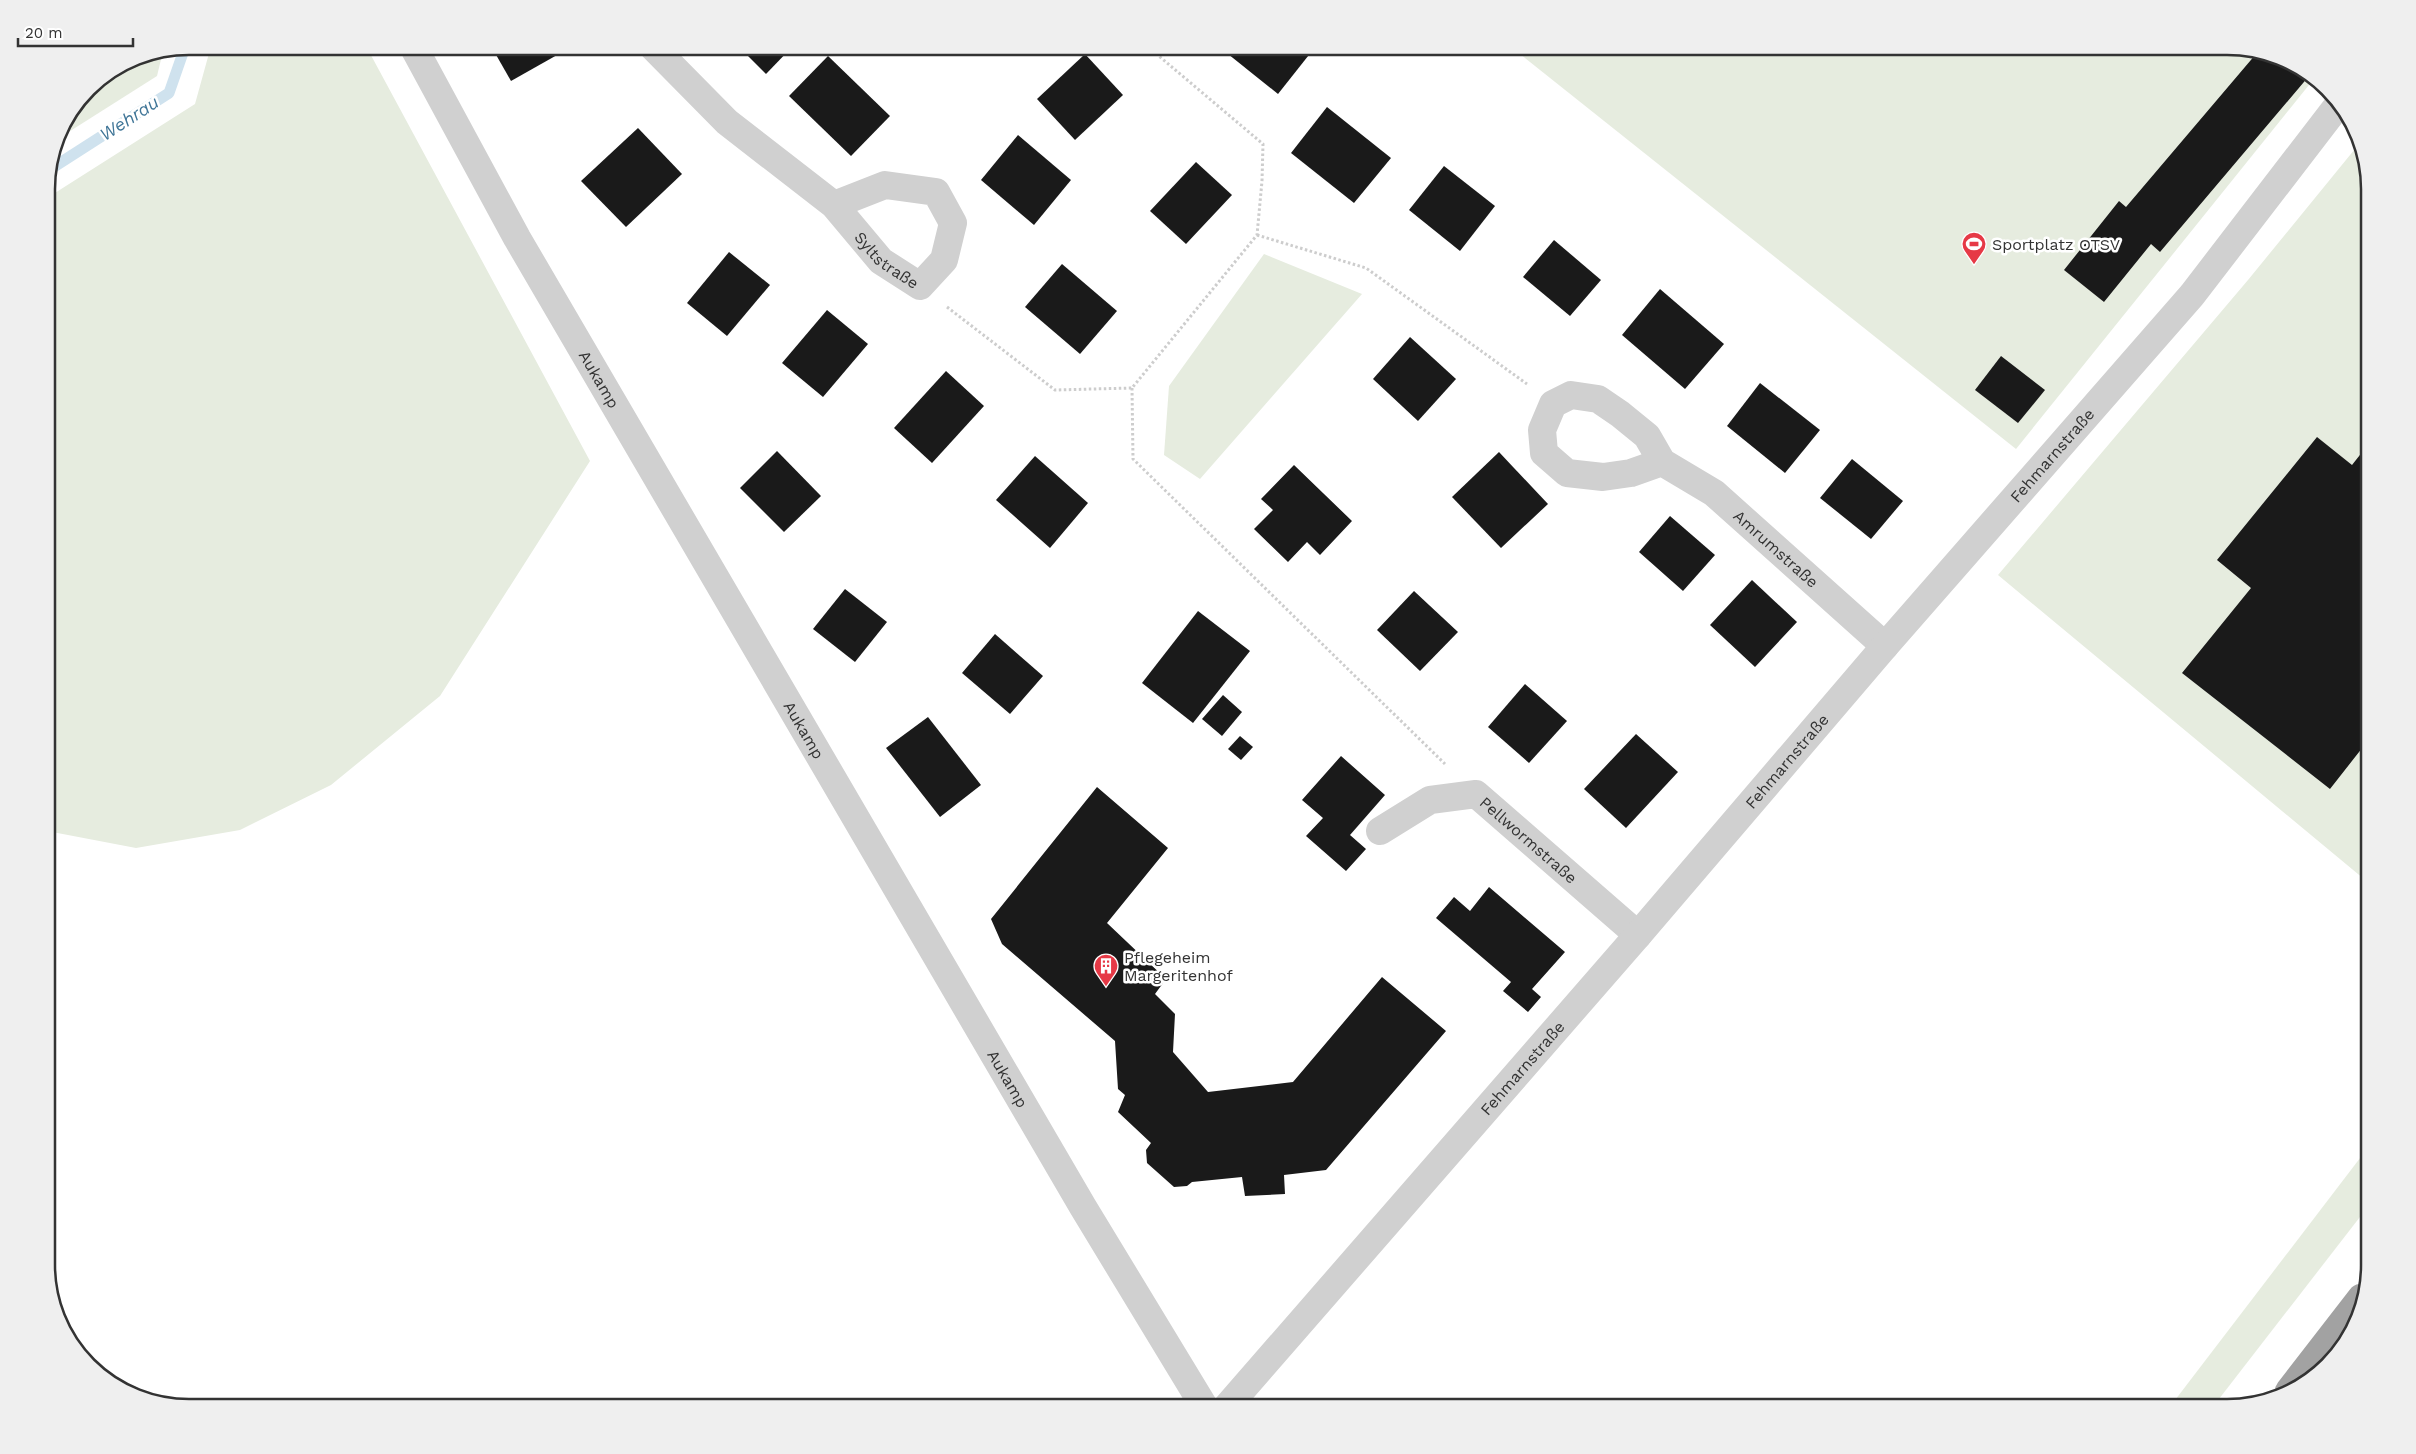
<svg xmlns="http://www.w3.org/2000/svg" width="2416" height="1454" font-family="'Work Sans',sans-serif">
<rect width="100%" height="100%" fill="#fff"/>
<!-- green -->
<g fill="#e6ecdf">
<polygon points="211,46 366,46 590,461 440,696 331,785 240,830 136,848 47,831 47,198 195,104"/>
<polygon points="1510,46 2227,46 2298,66 2313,80 2016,449"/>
<polygon points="163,51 157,76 56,140 57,134 88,88 135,57"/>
<polygon points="2359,144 2369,180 2370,884 1998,575 2248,280"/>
<polygon points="1264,254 1362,294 1200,479 1164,455 1169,386"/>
<polygon points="2370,1145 2370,1204 2212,1408 2169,1408"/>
</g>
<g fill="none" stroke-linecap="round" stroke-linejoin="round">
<!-- stream -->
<polyline stroke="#cfe2ee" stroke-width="11" points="49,170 169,93 185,47"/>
</g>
<!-- building -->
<g fill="#1a1a1a">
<polygon points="491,46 573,46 511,81"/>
<polygon points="738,46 793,46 766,74"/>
<polygon points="1218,46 1316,46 1278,94"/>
<polygon points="1085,54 1123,95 1075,140 1037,99"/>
<polygon points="2256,54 2298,66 2309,76 2160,252 2151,244 2104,302 2064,270 2119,201 2126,207"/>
<polygon points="828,56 890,116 851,156 789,96"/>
<polygon points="1327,107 1391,158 1354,203 1291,153"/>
<polygon points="638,128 682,174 626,227 581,181"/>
<polygon points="1018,135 1071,180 1034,225 981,180"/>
<polygon points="1196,162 1232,195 1186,244 1150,211"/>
<polygon points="1444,166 1495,206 1460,251 1409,210"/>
<polygon points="1554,240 1601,280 1570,316 1523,277"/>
<polygon points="729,252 770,285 727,336 687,303"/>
<polygon points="1062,264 1117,311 1080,354 1025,307"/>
<polygon points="1660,289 1724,344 1685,389 1622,335"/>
<polygon points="827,310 868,344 823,397 782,363"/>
<polygon points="1410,337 1456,379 1418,421 1373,379"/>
<polygon points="2001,356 2045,390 2018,423 1975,390"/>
<polygon points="946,371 984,406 932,463 894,428"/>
<polygon points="1760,383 1820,430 1785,473 1727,426"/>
<polygon points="2317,437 2352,465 2367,446 2370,448 2370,738 2330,789 2182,673 2251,588 2217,560"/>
<polygon points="777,451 821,496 784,532 740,488"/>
<polygon points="1499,452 1548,504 1501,548 1452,497"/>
<polygon points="1035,456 1088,503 1050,548 996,500"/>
<polygon points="1852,459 1903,501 1871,539 1820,498"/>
<polygon points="1294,465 1352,521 1320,555 1307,542 1288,562 1254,529 1273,510 1261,499"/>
<polygon points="1670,516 1715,555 1683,591 1639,552"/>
<polygon points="1752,580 1797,622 1755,667 1710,625"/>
<polygon points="845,589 887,622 855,662 813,629"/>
<polygon points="1414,591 1458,632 1420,671 1377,630"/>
<polygon points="1198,611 1250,651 1193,723 1142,683"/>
<polygon points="995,634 1043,676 1010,714 962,673"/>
<polygon points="1525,684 1567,721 1529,763 1488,727"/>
<polygon points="1223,695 1242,712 1222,736 1202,719"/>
<polygon points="928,717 981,785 940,817 886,748"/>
<polygon points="1636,734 1678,772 1626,828 1584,789"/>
<polygon points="1240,736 1253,747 1241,760 1228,749"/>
<polygon points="1341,756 1385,795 1350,835 1366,849 1346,871 1306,836 1323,818 1302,800"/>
<polygon points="1097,787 1168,848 1107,923 1166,979 1155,994 1175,1014 1173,1052 1208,1092 1293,1082 1382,977 1446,1031 1326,1170 1284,1175 1285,1194 1245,1196 1242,1177 1192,1182 1187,1186 1174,1187 1147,1163 1146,1150 1151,1143 1118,1112 1125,1095 1118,1089 1115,1041 1002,944 991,919"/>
<polygon points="1489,887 1565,952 1532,989 1541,997 1528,1012 1503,991 1511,982 1436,918 1454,897 1470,911"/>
</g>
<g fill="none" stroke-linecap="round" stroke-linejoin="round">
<!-- path -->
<g stroke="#cdcdcd" stroke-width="3" stroke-dasharray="2.5 2.5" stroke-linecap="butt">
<polyline points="1257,235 1366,268 1527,384"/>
<polyline points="947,307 1055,390 1132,388 1257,235 1262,181 1263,144 1147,46"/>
<polyline points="1132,388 1133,459 1445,764"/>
</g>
<!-- minor -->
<g stroke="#d0d0d0" stroke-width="28">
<path id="s1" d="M413 46 517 238 1083 1207 1205 1408"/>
<path id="s2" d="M652 46 727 122 834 205 881 261 920 286 944 260 953 223 936 192 885 185 834 205"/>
<path id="s3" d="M1662 462 1631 473 1603 477 1567 473 1544 453 1542 430 1553 404 1571 395 1598 399 1620 414 1647 436 1662 462 1714 493 1885 646"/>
<path id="s4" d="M1380 831 1430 800 1476 794 1638 935"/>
<path id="s5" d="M1226 1408 1638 935 1885 646 2192 295 2338 105"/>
</g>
<!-- trunk -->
<polyline stroke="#a2a2a2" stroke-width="28" points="2289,1391 2361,1298"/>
</g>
<!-- icons -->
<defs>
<symbol id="stadium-pin" viewBox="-11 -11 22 30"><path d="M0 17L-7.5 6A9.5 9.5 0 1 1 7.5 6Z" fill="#e63946" stroke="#fff"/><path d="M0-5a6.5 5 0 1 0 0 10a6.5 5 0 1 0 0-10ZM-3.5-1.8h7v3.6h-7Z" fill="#fff"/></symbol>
<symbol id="building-pin" viewBox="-11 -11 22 30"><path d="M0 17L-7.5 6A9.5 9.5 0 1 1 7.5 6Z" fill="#e63946" stroke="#fff"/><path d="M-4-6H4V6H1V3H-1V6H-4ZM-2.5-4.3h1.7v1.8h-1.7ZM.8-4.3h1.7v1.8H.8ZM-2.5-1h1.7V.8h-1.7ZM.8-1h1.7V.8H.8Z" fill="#fff"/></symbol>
</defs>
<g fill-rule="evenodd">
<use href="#stadium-pin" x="1960" y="230" width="28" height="38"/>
<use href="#building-pin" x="1092" y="952" width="28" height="38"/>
</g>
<g text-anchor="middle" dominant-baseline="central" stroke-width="5" stroke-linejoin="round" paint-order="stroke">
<!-- poi labels -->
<g font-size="16" fill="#333" stroke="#fff" text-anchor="start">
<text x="1992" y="244">Sportplatz OTSV</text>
<text x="1124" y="957">Pflegeheim<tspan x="1124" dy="18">Margeritenhof</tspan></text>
</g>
<!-- street labels -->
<g font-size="16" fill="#333" stroke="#fff">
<text stroke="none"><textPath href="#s2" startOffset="319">Syltstraße</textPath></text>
<text stroke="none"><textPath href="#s1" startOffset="382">Aukamp</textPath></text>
<text stroke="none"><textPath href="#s5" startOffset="1261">Fehmarnstraße</textPath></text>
<text stroke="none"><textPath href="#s3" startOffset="462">Amrumstraße</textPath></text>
<text stroke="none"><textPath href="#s1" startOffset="788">Aukamp</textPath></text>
<text stroke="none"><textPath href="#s5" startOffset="856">Fehmarnstraße</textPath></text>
<text stroke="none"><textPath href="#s4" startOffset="175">Pellwormstraße</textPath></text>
<text stroke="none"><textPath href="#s5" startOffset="451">Fehmarnstraße</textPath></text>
<text stroke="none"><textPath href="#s1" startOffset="1192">Aukamp</textPath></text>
</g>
<!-- water labels -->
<g font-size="18" font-style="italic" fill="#3f7597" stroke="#fff">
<text transform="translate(129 118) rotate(-33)">Wehrau</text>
</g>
</g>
<!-- crop -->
<path d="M0 0H2416V1454H0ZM189 55H2227A134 134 0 0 1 2361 189V1265A134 134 0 0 1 2227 1399H189A134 134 0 0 1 55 1265V189A134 134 0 0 1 189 55Z" fill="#efefef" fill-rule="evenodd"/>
<path fill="none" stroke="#333" stroke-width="2.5" d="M189 55H2227A134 134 0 0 1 2361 189V1265A134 134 0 0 1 2227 1399H189A134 134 0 0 1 55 1265V189A134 134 0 0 1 189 55Z"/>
<!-- scale -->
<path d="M18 38v8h115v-8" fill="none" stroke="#333333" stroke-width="2.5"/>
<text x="25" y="38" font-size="15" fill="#333333" stroke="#ffffff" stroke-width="4" paint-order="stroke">20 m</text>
</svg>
